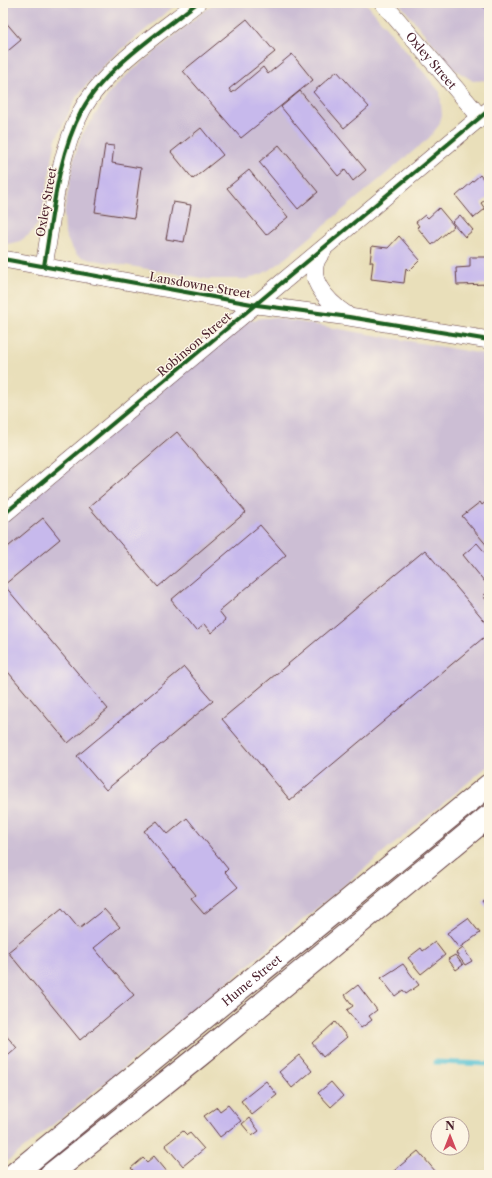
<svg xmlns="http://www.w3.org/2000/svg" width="492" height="1178" font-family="'Libre Caslon Text',serif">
<rect width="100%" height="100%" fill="#fcf5e5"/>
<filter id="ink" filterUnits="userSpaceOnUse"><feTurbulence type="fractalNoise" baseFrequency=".025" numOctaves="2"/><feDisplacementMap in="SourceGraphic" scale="8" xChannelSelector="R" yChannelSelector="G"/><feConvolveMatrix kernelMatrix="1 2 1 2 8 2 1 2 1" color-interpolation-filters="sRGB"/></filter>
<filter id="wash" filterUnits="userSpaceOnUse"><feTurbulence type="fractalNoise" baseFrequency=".012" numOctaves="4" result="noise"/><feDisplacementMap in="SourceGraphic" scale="16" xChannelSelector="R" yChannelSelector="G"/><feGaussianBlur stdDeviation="0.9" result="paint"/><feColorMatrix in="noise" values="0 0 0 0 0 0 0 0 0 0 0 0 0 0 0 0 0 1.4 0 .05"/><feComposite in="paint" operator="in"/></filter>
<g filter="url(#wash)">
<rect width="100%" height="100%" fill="#e9dfba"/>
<!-- industrial -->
<g fill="#ccbed4">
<polygon points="3,3 178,3 110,59 77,96 56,139 42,213 37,225 30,234 20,241 8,244 3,244"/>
<polygon points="214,3 366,3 440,92 442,115 439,125 429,138 277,265 262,274 246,279 208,279 88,259 77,255 70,245 65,234 64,214 74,158 82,135 110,92 127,75"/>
<polygon points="399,3 489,3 489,80 473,81 454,69"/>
<polygon points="262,318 276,318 489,355 489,765 174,1027 3,1165 3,522 243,322"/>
</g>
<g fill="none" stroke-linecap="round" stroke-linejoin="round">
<!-- stream -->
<polyline stroke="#59c3d4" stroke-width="5" points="435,1062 489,1064"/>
</g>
<g id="blocks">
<!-- building -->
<g fill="#c7b9ec">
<polygon points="480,3 489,3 489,14"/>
<polygon points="3,19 21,40 3,55"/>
<polygon points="247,19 275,52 229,89 232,93 263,67 268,74 292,54 313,80 241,138 183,71"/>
<polygon points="337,71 369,107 344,128 313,92"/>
<polygon points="300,91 366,170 353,181 345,170 338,176 281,107"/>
<polygon points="201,128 223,155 193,179 171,152"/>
<polygon points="105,145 114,146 112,163 141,168 134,218 95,212"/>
<polygon points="279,145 318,192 298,209 259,162"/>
<polygon points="249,170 288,217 266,235 227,188"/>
<polygon points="480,175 489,186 489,197 481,203 485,209 474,218 456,196"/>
<polygon points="173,202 191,205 184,242 166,239"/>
<polygon points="439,208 454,226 432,245 417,227 419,226 416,222 425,215 428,218"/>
<polygon points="460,215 473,230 465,237 452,222"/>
<polygon points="399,236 420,260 409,271 406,268 404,283 371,279 373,262 370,262 372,246 388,248"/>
<polygon points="470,257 489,257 489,284 457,285 456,268 470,267"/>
<polygon points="177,432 246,512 158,587 89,507"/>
<polygon points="489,499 489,548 462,516 480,502 482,505"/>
<polygon points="43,518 60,539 4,585 108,709 68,743 3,666 3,551"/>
<polygon points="260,525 286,555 219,611 226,620 211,633 204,624 196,631 171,600"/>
<polygon points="477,543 489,557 489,587 463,555"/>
<polygon points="425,550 489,626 489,633 290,800 222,719"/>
<polygon points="489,591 489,603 483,596"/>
<polygon points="184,667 213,701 106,790 77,756"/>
<polygon points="187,818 228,869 225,872 238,887 204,914 191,899 196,895 144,831 157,821 168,834"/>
<polygon points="489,896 489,910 482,901"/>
<polygon points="62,908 79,929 104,909 120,927 94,948 134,995 80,1040 8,952"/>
<polygon points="468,918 480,933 459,948 447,933"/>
<polygon points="435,942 445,955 421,974 408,958 421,948 423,951"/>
<polygon points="463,948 472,961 465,965 456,953"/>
<polygon points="455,955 463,965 456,970 448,959"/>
<polygon points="403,964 419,985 406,994 403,990 395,996 381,978"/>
<polygon points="358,985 377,1010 369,1016 372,1020 361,1028 347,1010 353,1006 345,995"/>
<polygon points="335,1022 347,1037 323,1057 312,1043"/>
<polygon points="3,1032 17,1048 3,1060"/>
<polygon points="299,1055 312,1071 292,1088 279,1072"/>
<polygon points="266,1081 277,1095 252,1115 241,1101"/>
<polygon points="331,1082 343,1096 331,1107 318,1093"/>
<polygon points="228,1105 241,1121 220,1137 204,1116 217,1107 220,1111"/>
<polygon points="249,1118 259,1131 252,1136 242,1124"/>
<polygon points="183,1131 187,1135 190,1133 204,1149 183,1166 165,1145"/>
<polygon points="418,1151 436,1172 433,1175 389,1175"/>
<polygon points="154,1156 169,1174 167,1175 137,1175 131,1168 143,1158 147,1162"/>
</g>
</g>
</g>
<g filter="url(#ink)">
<use href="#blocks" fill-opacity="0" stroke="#623c40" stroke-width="1"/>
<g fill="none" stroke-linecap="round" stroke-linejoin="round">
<defs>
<g id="street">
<path id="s1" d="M383 3 480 117"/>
<path d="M323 251C300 275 328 302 347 315"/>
<polyline points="3,259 257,305 349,317 489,340"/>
<path d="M44 266C53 214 57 157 82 110 105 68 159 33 197 3"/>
<polyline points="3,515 489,110"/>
</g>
<g id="primary">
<path id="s2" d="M13 1175 489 785"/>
<polyline points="50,1175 199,1056 489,816"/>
</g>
</defs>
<!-- street casing -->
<use href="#street" stroke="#623c40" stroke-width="18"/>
<!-- primary casing -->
<use href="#primary" stroke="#623c40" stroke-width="24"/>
<!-- street -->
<use href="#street" stroke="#fff" stroke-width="17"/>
<!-- primary -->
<use href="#primary" stroke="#fff" stroke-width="22"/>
<defs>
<g id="cycleway">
<polyline points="3,259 257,305 349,317 489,340"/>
<path d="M44 266C53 214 57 157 82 110 105 68 159 33 197 3"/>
<polyline points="3,515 489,110"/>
</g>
</defs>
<!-- cycleway casing -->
<use href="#cycleway" stroke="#fcf5e5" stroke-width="6"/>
<!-- cycleway -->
<use href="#cycleway" stroke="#1b5e20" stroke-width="4"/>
</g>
</g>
<g text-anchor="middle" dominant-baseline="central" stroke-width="3" stroke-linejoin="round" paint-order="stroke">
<!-- street labels -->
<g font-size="12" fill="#4a1f2b" stroke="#fcf5e5">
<text stroke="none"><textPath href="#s1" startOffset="75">Oxley Street</textPath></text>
<text transform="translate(46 202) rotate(-80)">Oxley Street</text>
<text transform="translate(200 285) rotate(10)">Lansdowne Street</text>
<text transform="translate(194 344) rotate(-40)">Robinson Street</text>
<text stroke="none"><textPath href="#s2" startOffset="308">Hume Street</textPath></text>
</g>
</g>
<!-- margin -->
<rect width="492" height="1178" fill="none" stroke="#fcf5e5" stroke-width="16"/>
<!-- north arrow -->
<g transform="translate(450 1136)"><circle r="19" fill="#fcf5e5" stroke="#b59f9b"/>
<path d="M0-3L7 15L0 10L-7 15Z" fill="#d1495b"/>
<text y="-6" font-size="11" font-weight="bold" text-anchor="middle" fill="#4a1f2b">N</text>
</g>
</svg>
